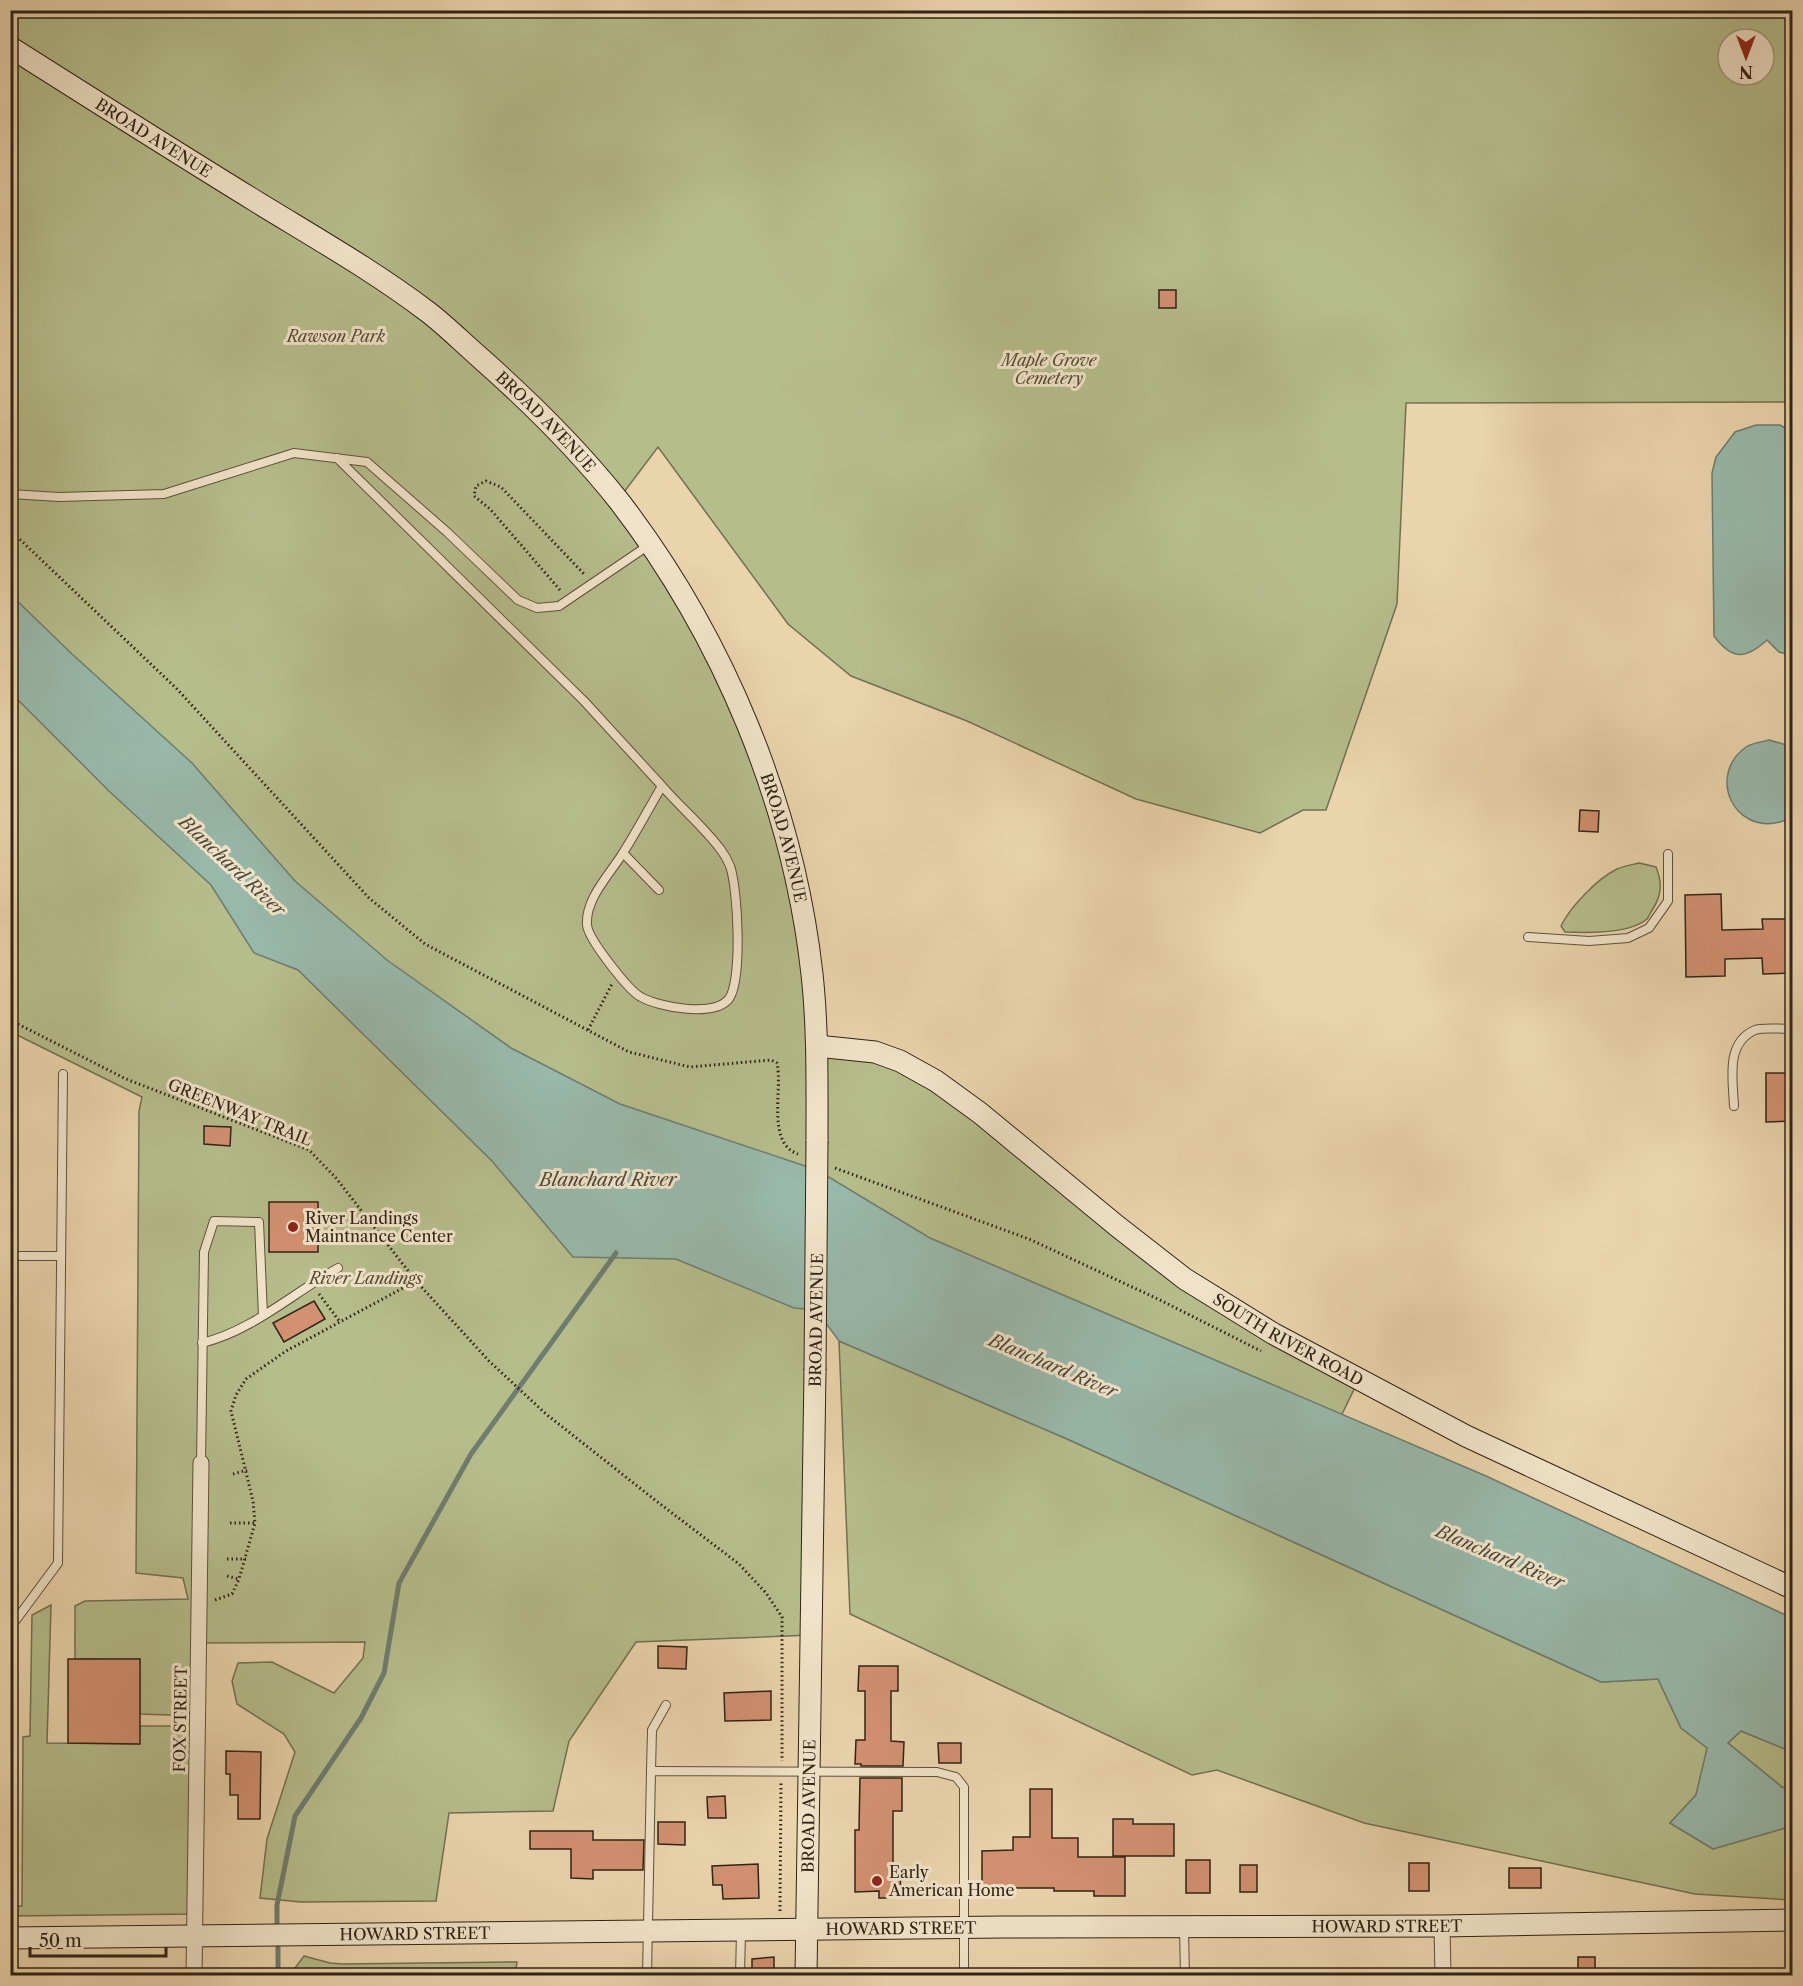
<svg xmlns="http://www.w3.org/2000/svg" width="1803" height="1986" font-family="'Libre Caslon Text',serif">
<rect width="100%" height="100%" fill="#ead4ac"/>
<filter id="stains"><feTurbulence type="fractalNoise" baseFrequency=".00333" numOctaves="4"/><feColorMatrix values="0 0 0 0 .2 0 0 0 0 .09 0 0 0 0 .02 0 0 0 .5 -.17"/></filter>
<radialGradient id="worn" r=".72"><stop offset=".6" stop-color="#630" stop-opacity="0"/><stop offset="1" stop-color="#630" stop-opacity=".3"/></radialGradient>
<!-- green -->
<g fill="#b5bd8b" stroke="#737050" stroke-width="1.5" fill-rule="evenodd">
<path d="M10 11H1792V402L1406 403 1397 604 1326 810H1303L1260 833 1136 799 967 721 851 676 788 624 658 447 618 500 725 674 783 827 817 1045 936 1081 1185 1279 1359 1379 1312 1476 817 1268 811 1635 636 1642 569 1741 553 1811 449 1813 436 1901 301 1902 260 1898 267 1839 295 1752 284 1734 237 1704 232 1681 238 1663 272 1662 334 1693 363 1658 365 1642 199 1643 198 1716 140 1714V1659H75V1606L85 1601 188 1599 183 1578 136 1573 139 1111 142 1097 11 1032ZM1728 39H1764V75H1728Z"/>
<path d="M1639 863 1656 867C1662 881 1662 894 1654 907 1652 910 1649 916 1647 919 1630 934 1587 933 1565 932L1561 926C1570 907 1598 878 1617 869 1623 866 1632 865 1639 863Z"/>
<polygon points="839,1341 1065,1438 1601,1682 1658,1679 1681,1728 1708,1748 1696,1795 1670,1823 1713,1849 1792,1826 1792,1900 1695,1894 1364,1823 1217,1770 1192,1775 850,1614"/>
<polygon points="51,1605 47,1743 139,1744 140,1726 180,1726 197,1735 195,1914 11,1916 11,1906 22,1906 23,1737 30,1736 32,1615"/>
<polygon points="1741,1731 1792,1752 1792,1790 1782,1787 1728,1743"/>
<polygon points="304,1956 330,1963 342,1964 517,1962 515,1975 295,1975 295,1968"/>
</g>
<!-- water -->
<g fill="#98b8aa" stroke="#6f7c6f" stroke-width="1.5">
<path d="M1756 425H1780L1792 432V655L1779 652 1767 640C1745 660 1732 660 1714 636L1712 473 1716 457 1735 432Z"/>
<polygon points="10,594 72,654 192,763 295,881 387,960 511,1048 620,1104 817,1170 930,1238 1486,1476 1792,1618 1792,1752 1741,1731 1728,1743 1782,1787 1792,1790 1792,1826 1713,1849 1670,1823 1696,1795 1707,1748 1681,1728 1658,1679 1601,1682 1065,1438 839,1341 816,1310 794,1308 676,1259 573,1257 492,1161 298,970 254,953 211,885 110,792 11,693"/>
<path d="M1769 740 1790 746 1792 749V816C1788 820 1785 820 1780 822 1733 834 1707 775 1746 747 1752 743 1762 742 1769 740Z"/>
</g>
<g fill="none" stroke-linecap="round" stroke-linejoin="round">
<!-- stream -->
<g stroke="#6f7c6f" stroke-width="5">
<polyline points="277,1932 277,1905 295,1816 361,1718 384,1673 399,1583 471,1454 616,1253"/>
<polyline points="278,1941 278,1976"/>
</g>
</g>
<!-- building -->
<g fill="#d29171" stroke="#312316" stroke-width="1.5">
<rect x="1159" y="290" width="17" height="18"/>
<polygon points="1580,810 1599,811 1598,832 1579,831"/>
<polygon points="1721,894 1722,930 1763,929 1762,919 1792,919 1792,973 1763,974 1762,958 1725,959 1725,976 1686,977 1685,895"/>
<polygon points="1766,1073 1792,1073 1792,1121 1766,1122"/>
<polygon points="204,1126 231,1127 230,1146 204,1144"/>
<rect x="269" y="1202" width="49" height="50"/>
<polygon points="314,1301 325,1319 284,1342 273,1323"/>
<polygon points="658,1646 687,1647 686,1669 658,1668"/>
<polygon points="68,1659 140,1659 140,1744 68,1743"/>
<polygon points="859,1666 898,1666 898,1691 891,1691 891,1741 904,1742 903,1766 861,1766 861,1764 855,1764 856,1740 865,1740 865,1691 858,1691"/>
<polygon points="771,1691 771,1720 725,1721 724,1693"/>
<polygon points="938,1743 961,1743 961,1763 939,1763"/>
<polygon points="226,1751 261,1752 260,1819 238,1819 238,1795 230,1795 230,1774 226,1774"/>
<polygon points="860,1778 902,1778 902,1811 893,1811 893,1870 900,1870 901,1898 879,1898 879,1891 855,1892 855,1830 859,1830"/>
<polygon points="1030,1789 1052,1789 1052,1838 1078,1838 1078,1857 1125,1857 1125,1896 1094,1896 1094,1891 1054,1891 1054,1888 982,1888 982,1851 1013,1850 1013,1837 1030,1837"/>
<polygon points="725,1796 726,1818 708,1818 707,1797"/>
<polygon points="1113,1819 1133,1819 1133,1824 1174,1824 1174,1856 1113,1856"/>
<polygon points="658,1822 685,1822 685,1845 658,1844"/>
<polygon points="530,1831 593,1831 593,1840 644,1840 643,1870 593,1870 593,1879 571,1878 571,1849 530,1849"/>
<rect x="1186" y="1860" width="24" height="33"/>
<rect x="1409" y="1863" width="20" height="28"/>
<polygon points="758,1864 759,1898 723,1899 722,1885 713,1885 712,1866"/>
<rect x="1240" y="1865" width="17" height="27"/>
<rect x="1509" y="1868" width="32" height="20"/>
<polygon points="774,1957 774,1976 752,1976 752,1959"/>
<rect x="1578" y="1957" width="17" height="19"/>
</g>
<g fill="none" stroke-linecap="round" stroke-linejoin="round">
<defs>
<g id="lane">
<path d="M337 458 584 701 662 786C681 808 704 827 721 850 724 854 728 861 730 866 738 888 743 984 728 1000 712 1017 659 1007 641 997 629 991 588 939 587 925 585 899 610 874 623 853 637 831 649 808 662 786"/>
<polyline points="10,494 59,497 164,494 294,453 367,462 447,532 518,600 537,608 559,606 649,545"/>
<polyline points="623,853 659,890"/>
<polyline points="1528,937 1589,941 1628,938 1649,928 1668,901 1668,854"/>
<path d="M1734 1106C1733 1080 1725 1043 1755 1030 1762 1027 1784 1029 1792 1029"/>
<polyline points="10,1256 61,1256"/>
<path d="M202 1343C252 1331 293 1293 338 1268"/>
<polyline points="201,1463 204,1252 214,1221 259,1222 263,1315"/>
<polyline points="10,1628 58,1563 63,1074"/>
<polyline points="651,1771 652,1730 666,1705"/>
<polyline points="1184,1929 1185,1976"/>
<polyline points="647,1976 651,1771 937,1772 956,1777 964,1787 964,1976"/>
<polyline points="740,1976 741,1932"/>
</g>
<g id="street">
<polyline points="1442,1926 1443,1976"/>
<polyline points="194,1976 201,1463"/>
</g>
<g id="secondary">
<path id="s1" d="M10 47C92 99 174 151 257 202 314 237 374 271 428 312 445 325 461 341 477 355 528 400 577 448 619 501 723 636 793 804 812 974 818 1029 817 1085 817 1141"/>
<path id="s2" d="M817 1046 875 1052 900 1061 936 1081 980 1113 1117 1226 1185 1279 1274 1334 1466 1436 1792 1588"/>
<path id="s3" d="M10 1938 1003 1927 1442 1926 1792 1920"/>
<path id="s4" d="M806 1976 815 1371"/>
</g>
</defs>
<!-- lane casing -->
<use href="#lane" stroke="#5f4f3c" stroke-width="10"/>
<!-- street casing -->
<use href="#street" stroke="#5f4f3c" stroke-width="17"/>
<!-- secondary casing -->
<use href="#secondary" stroke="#312316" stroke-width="23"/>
<!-- path -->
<g stroke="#312316" stroke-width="3" stroke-dasharray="1.5 3" stroke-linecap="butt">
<path d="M10 530 177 689 369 898 425 944 629 1052 690 1067 771 1060 777 1063C783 1090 766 1143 798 1154"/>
<polyline points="560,590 490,509 474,496 476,486 486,481 501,487 585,575"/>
<polyline points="10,1020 126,1079 309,1150 336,1178 416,1281 489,1361 546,1414 655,1500 739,1564 766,1593 782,1617 782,1761"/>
<polyline points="588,1030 612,984"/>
<polyline points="835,1168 1029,1239 1160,1300 1261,1351"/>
<polyline points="319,1294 340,1322"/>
<polyline points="233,1474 247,1470"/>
<polyline points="230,1523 255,1523"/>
<polyline points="227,1559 246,1559"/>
<polyline points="227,1576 239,1579"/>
<polyline points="215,1600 232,1594 239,1579 255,1523 253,1501 231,1411 236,1395 246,1379 286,1351 416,1281"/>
<polyline points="780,1911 781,1783"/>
</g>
<!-- lane -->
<use href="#lane" stroke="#f1e3c9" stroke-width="8"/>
<!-- street -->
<use href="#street" stroke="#f1e3c9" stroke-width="15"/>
<!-- secondary -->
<use href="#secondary" stroke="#f1e3c9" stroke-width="21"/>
<defs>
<polyline id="secondary-bridge" points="815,1371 817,1141"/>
</defs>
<!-- secondary-bridge casing -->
<use href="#secondary-bridge" stroke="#312316" stroke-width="23" stroke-linecap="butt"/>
<!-- secondary-bridge -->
<use href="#secondary-bridge" stroke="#f1e3c9" stroke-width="21"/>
</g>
<!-- markers -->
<g fill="#8f2418" stroke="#f1e3c9" stroke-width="2">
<circle cx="293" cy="1227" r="6"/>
<circle cx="877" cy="1881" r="6"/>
</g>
<g text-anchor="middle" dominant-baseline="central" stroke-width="6" stroke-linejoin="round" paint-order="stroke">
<!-- street labels -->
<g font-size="16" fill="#312316" stroke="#f1e3c9">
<text stroke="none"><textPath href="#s1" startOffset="170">BROAD AVENUE</textPath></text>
<text stroke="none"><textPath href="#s1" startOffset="656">BROAD AVENUE</textPath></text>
<text stroke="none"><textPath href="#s1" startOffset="1142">BROAD AVENUE</textPath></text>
<text transform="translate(240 1112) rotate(22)">GREENWAY TRAIL</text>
<text transform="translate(816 1320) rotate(-89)">BROAD AVENUE</text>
<text stroke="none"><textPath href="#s2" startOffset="564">SOUTH RIVER ROAD</textPath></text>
<text transform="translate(180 1719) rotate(-89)">FOX STREET</text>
<text stroke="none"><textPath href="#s4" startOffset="170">BROAD AVENUE</textPath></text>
<text stroke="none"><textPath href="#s3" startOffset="1377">HOWARD STREET</textPath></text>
<text stroke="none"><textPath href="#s3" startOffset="891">HOWARD STREET</textPath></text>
<text stroke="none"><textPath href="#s3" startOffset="405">HOWARD STREET</textPath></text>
</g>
<!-- park labels -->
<g font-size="16" font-style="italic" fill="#524a33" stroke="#f1e3c9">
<text x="336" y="336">Rawson Park</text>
<text x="1049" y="360">Maple Grove<tspan x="1049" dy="18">Cemetery</tspan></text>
<text x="366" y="1278">River Landings</text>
</g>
<!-- poi labels -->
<g font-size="16" fill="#312316" stroke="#f1e3c9" text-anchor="start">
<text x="305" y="1218">River Landings<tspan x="305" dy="18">Maintnance Center</tspan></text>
<text x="889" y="1872">Early<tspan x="889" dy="18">American Home</tspan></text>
</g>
<!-- water labels -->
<g font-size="18" font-style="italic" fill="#4b483b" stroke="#f1e3c9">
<text transform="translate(232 866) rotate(43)">Blanchard River</text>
<text x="608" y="1180">Blanchard River</text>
<text transform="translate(1053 1366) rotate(23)">Blanchard River</text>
<text transform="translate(1500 1557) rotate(23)">Blanchard River</text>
</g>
</g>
<!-- margin -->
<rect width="1803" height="1986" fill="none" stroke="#ead4ac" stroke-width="36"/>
<rect x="12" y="12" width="1779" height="1962" fill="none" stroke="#312316" stroke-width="3"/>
<rect x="18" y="18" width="1767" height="1950" fill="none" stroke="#312316" stroke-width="1.5"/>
<!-- north arrow -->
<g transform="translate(1746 57) rotate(180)"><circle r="28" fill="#f1e3c9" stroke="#a49681" stroke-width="1.5"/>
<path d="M0-4.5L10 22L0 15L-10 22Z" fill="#8f2418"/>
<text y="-9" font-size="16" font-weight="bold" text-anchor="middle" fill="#312316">N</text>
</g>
<!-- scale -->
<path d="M30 1947v9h136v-9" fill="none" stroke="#312316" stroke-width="3"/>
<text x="39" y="1947" font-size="18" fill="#312316" stroke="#f1e3c9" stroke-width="4.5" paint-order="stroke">50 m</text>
<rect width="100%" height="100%" filter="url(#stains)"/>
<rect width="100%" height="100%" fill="url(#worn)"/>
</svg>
